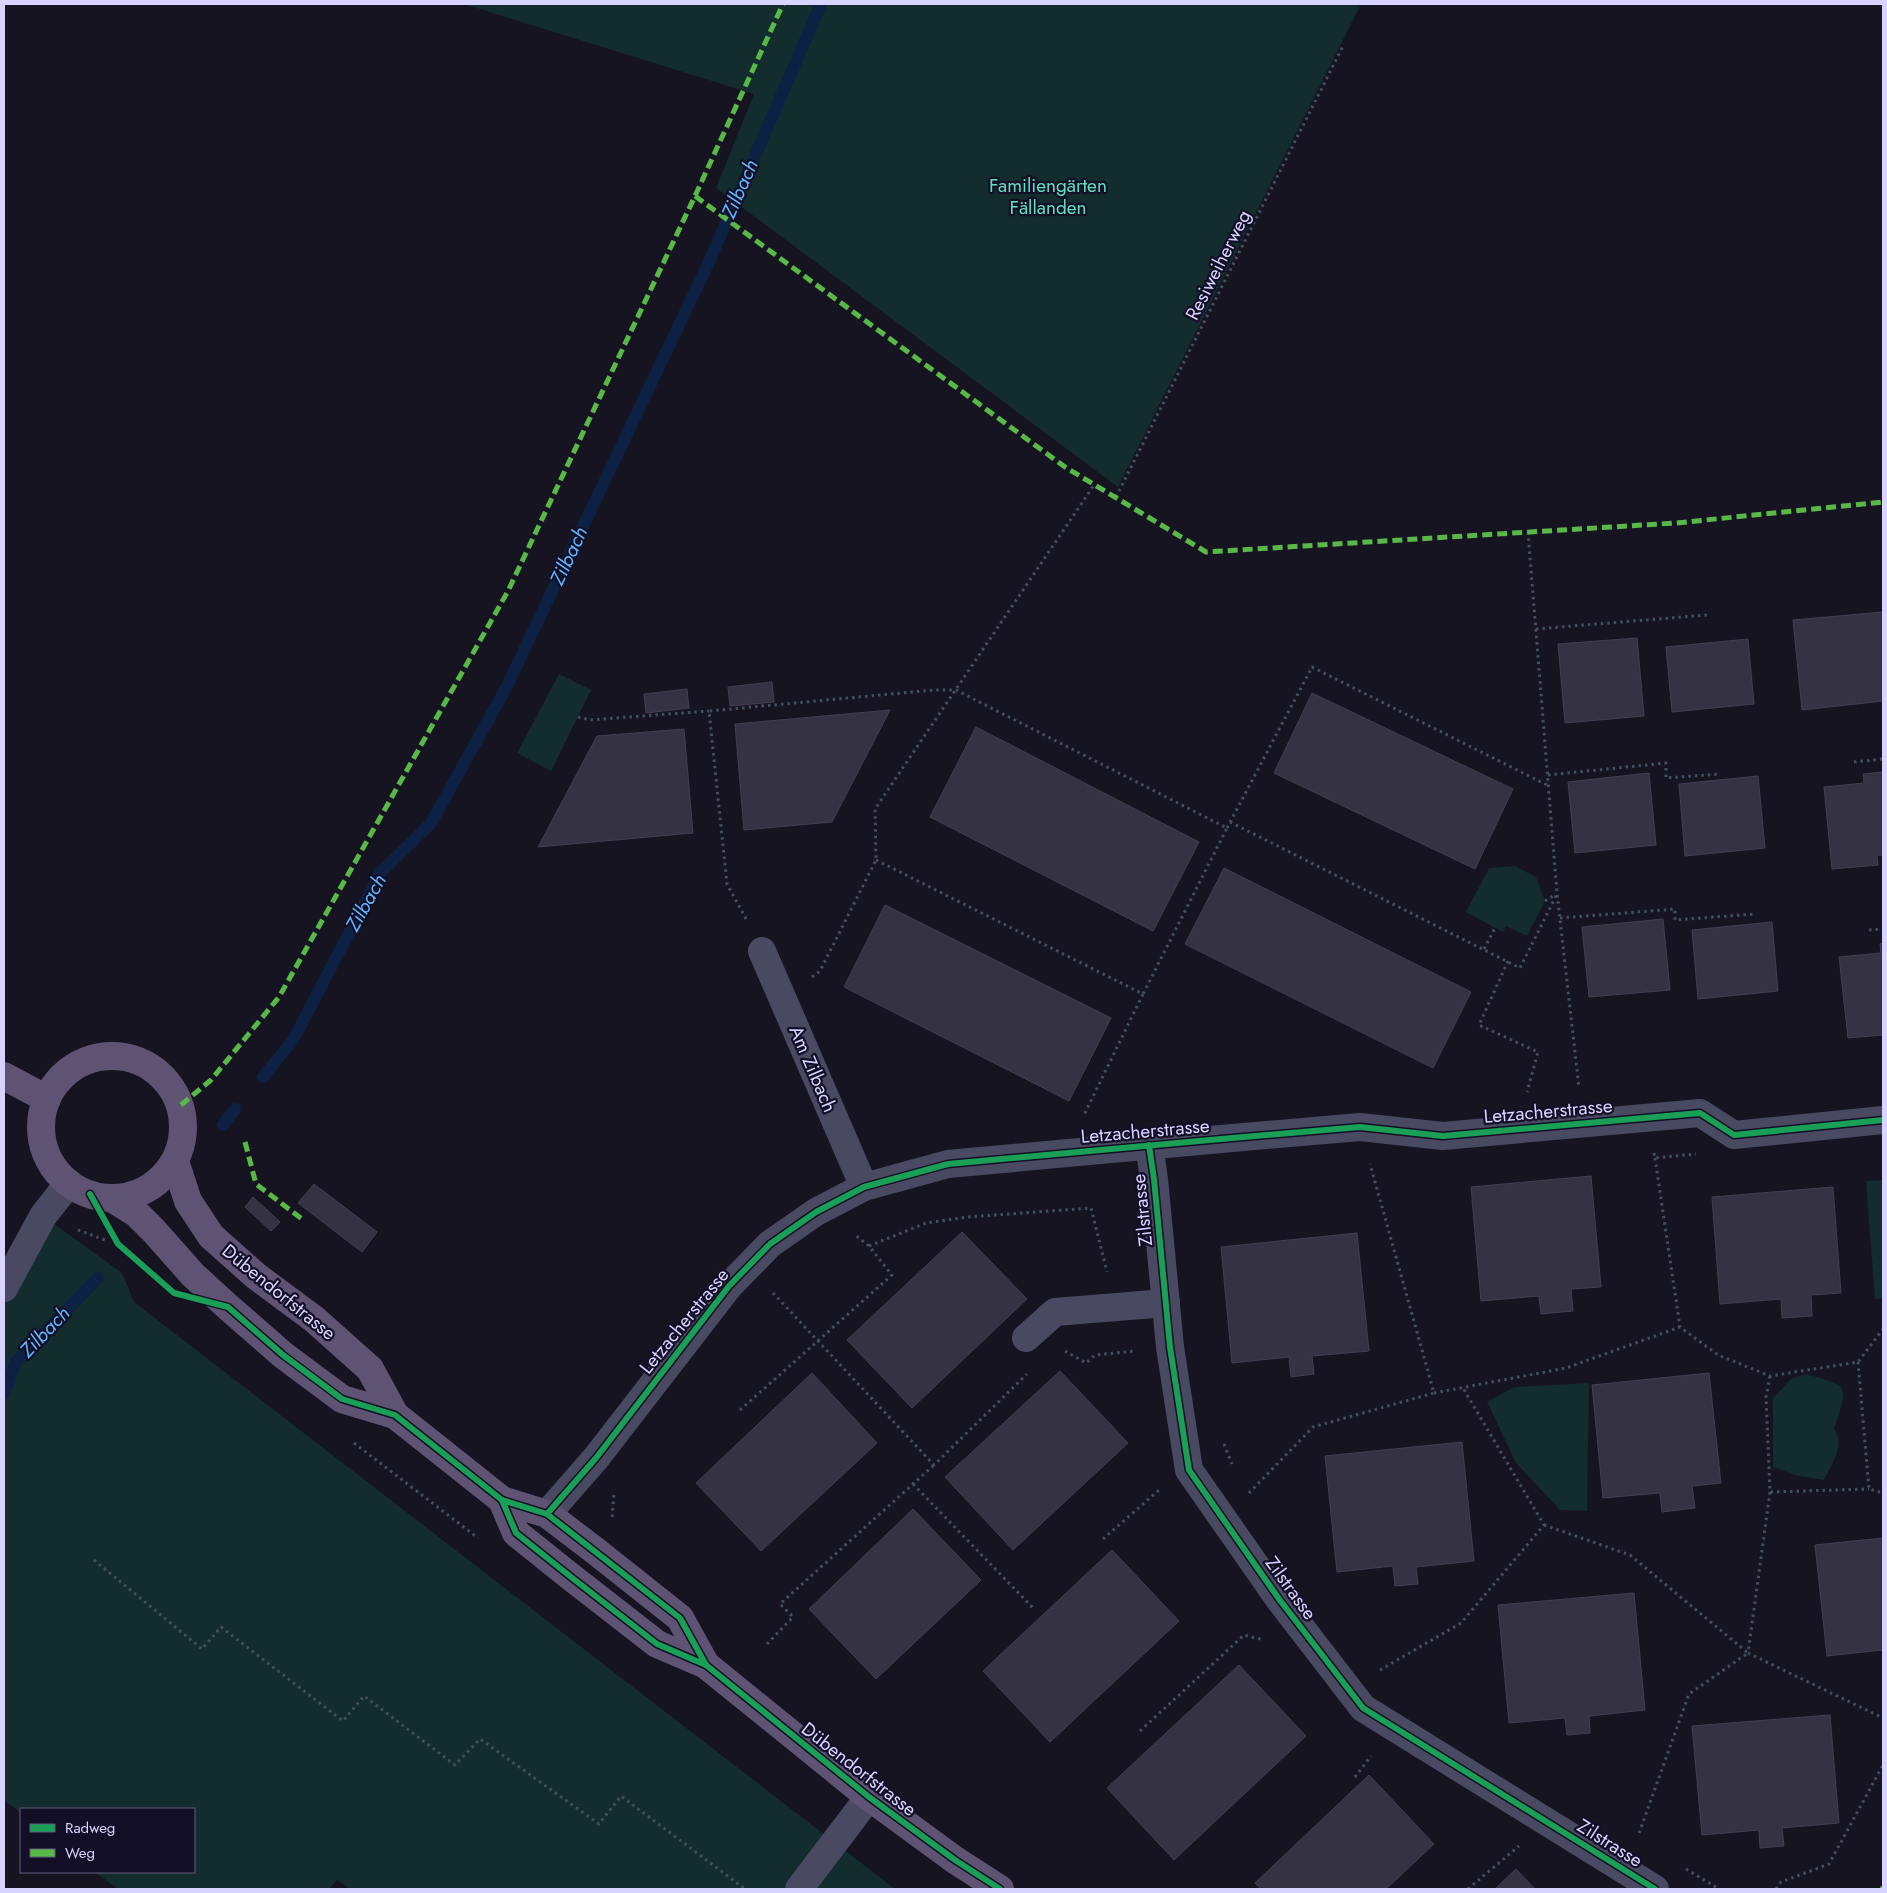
<svg xmlns="http://www.w3.org/2000/svg" width="1887" height="1893" font-family="Jost,sans-serif">
<rect width="100%" height="100%" fill="#161421"/>
<!-- green -->
<g fill="#132c2d">
<polygon points="464,4 1361,4 1118,487 716,188 754,94"/>
<polygon points="559,674 591,690 551,771 517,753"/>
<polygon points="1515,866 1536,877 1545,901 1527,936 1506,926 1503,932 1466,912 1489,868"/>
<polygon points="1883,1180 1883,1298 1875,1299 1866,1181"/>
<polygon points="43,1216 122,1273 134,1302 895,1889 350,1889 337,1880 329,1889 118,1889 95,1872 194,1872 194,1809 21,1809 21,1813 4,1800 4,1288"/>
<path d="M1805 1374C1851 1386 1848 1385 1834 1429 1846 1444 1831 1465 1824 1480L1795 1475 1773 1467V1398L1791 1379Z"/>
<polygon points="1589,1383 1587,1511 1560,1510 1516,1463 1487,1402 1514,1387"/>
</g>
<g fill="none" stroke-linecap="round" stroke-linejoin="round">
<!-- stream -->
<g stroke="#0d2144" stroke-width="12">
<polyline points="263,1077 293,1040 381,872 431,823 506,688 709,262 821,4"/>
<polyline points="223,1125 235,1109"/>
<polyline points="4,1393 16,1362 98,1278"/>
</g>
</g>
<!-- building -->
<g fill="#343243" stroke="#433f54">
<polygon points="1883,612 1883,701 1802,710 1793,620"/>
<polygon points="1637,638 1644,716 1565,723 1558,644"/>
<polygon points="1748,639 1754,704 1672,712 1666,647"/>
<polygon points="772,682 774,702 730,706 728,687"/>
<polygon points="687,689 689,708 646,713 644,694"/>
<polygon points="1312,693 1513,789 1475,869 1274,773"/>
<polygon points="890,710 832,822 744,830 735,724"/>
<polygon points="976,727 1199,842 1153,931 930,817"/>
<polygon points="684,729 693,833 538,847 597,736"/>
<polygon points="1883,772 1883,855 1877,855 1878,865 1832,869 1824,787 1864,783 1863,774"/>
<polygon points="1649,773 1656,845 1575,853 1568,782"/>
<polygon points="1758,776 1765,848 1685,856 1679,784"/>
<polygon points="1224,868 1471,992 1433,1068 1185,944"/>
<polygon points="885,905 1111,1018 1069,1101 844,987"/>
<polygon points="1663,919 1670,990 1589,997 1582,927"/>
<polygon points="1772,922 1778,991 1698,999 1692,930"/>
<polygon points="1883,943 1883,1035 1848,1038 1839,957 1881,953 1880,944"/>
<polygon points="1591,1176 1601,1287 1571,1289 1573,1311 1541,1314 1539,1296 1481,1301 1471,1187"/>
<polygon points="314,1184 377,1232 362,1252 298,1203"/>
<polygon points="1833,1187 1841,1293 1811,1295 1812,1316 1782,1318 1781,1299 1720,1304 1712,1197"/>
<polygon points="253,1197 280,1222 271,1231 245,1207"/>
<polygon points="962,1232 1027,1299 912,1408 847,1340"/>
<polygon points="1357,1233 1369,1351 1312,1356 1314,1374 1291,1377 1289,1357 1232,1363 1221,1247"/>
<polygon points="1060,1371 1128,1443 1013,1550 945,1477"/>
<polygon points="812,1373 877,1443 761,1551 696,1483"/>
<polygon points="1709,1373 1721,1483 1692,1486 1695,1508 1662,1512 1660,1493 1603,1498 1592,1385"/>
<polygon points="1462,1442 1474,1561 1416,1567 1418,1584 1395,1586 1393,1566 1337,1572 1325,1456"/>
<polygon points="913,1509 981,1580 876,1679 809,1609"/>
<polygon points="1883,1538 1883,1650 1827,1656 1815,1545"/>
<polygon points="1112,1550 1179,1621 1050,1742 983,1671"/>
<polygon points="1634,1593 1645,1710 1589,1716 1590,1733 1567,1735 1565,1718 1509,1723 1498,1605"/>
<polygon points="1239,1665 1306,1736 1174,1860 1107,1788"/>
<polygon points="1830,1715 1839,1823 1782,1828 1784,1846 1760,1848 1759,1830 1702,1835 1692,1726"/>
<polygon points="1369,1775 1434,1844 1386,1889 1261,1889 1255,1883"/>
<polygon points="1516,1869 1535,1889 1495,1889"/>
</g>
<g fill="none" stroke-linecap="round" stroke-linejoin="round">
<!-- path -->
<g stroke="#44505f" stroke-width="3" stroke-dasharray="2.5 4" stroke-linecap="butt">
<polyline points="1116,497 1344,44"/>
<polyline points="1528,532 1557,893 1579,1088"/>
<polyline points="1536,629 1707,615"/>
<polyline points="578,717 590,720 709,711"/>
<polyline points="1854,762 1883,759"/>
<polyline points="1548,775 1666,763 1666,778 1720,774"/>
<polyline points="1230,822 1520,968 1557,894"/>
<polyline points="1227,828 1312,667 1547,785"/>
<polyline points="876,860 1143,994 1084,1115"/>
<polyline points="1545,901 1556,894"/>
<polyline points="1560,918 1675,909 1675,920 1755,914"/>
<polyline points="746,919 727,884 709,711 934,690 956,690 1227,828 1143,994"/>
<polyline points="1869,930 1883,929"/>
<polyline points="1484,949 1495,928"/>
<polyline points="1508,961 1479,1025 1538,1052 1527,1092"/>
<polyline points="812,977 820,971 876,860 875,809 1094,485"/>
<polyline points="1654,1153 1655,1158 1696,1154"/>
<polyline points="1655,1158 1680,1327 1718,1355 1770,1376 1858,1362 1883,1329"/>
<polyline points="78,1230 105,1240"/>
<polyline points="869,1246 926,1223 968,1217 1091,1208 1107,1272"/>
<polyline points="773,1293 934,1465 1027,1374"/>
<polyline points="1065,1351 1086,1363 1095,1355 1135,1351"/>
<polyline points="1858,1362 1869,1489 1883,1493"/>
<polyline points="1770,1376 1766,1397 1770,1492 1869,1489"/>
<polyline points="1434,1393 1566,1368 1680,1327"/>
<polyline points="740,1410 892,1275 869,1246 854,1234"/>
<polyline points="354,1443 478,1538"/>
<polyline points="1224,1444 1232,1464"/>
<polyline points="913,1484 1035,1610"/>
<polyline points="1770,1492 1748,1653 1883,1718"/>
<polyline points="1249,1493 1313,1427 1434,1393 1370,1164"/>
<polyline points="612,1517 614,1494"/>
<polyline points="1544,1525 1630,1555 1748,1653 1689,1694 1638,1836"/>
<polyline points="1103,1539 1159,1490"/>
<polyline points="94,1560 202,1649 221,1627 343,1721 364,1696 455,1765 480,1739 599,1824 621,1796 745,1889"/>
<polyline points="767,1644 793,1617 780,1604 934,1465"/>
<polyline points="1380,1670 1461,1623 1544,1525 1463,1388"/>
<polyline points="1140,1731 1244,1635 1264,1640"/>
<polyline points="1355,1777 1371,1756"/>
<polyline points="1686,1869 1719,1889"/>
<polyline points="1468,1889 1519,1846"/>
<polyline points="1776,1889 1781,1882 1829,1864 1883,1765"/>
</g>
<!-- minor -->
<g stroke="#4a4962" stroke-width="28">
<polyline points="762,951 864,1187"/>
<polyline points="1149,1145 1154,1179 1170,1347 1189,1470 1279,1599 1363,1708 1655,1889"/>
<polyline points="4,1288 43,1216 69,1183"/>
<polyline points="1026,1338 1055,1312 1166,1303"/>
<polyline points="547,1514 596,1458 729,1286 770,1244 816,1212 864,1187 948,1164 1232,1138 1360,1127 1443,1136 1700,1113 1734,1135 1883,1120"/>
<polyline points="799,1889 869,1797"/>
</g>
<!-- major -->
<g stroke="#5e5373" stroke-width="28">
<circle cx="112" cy="1127" r="71"/>
<polyline points="4,1076 47,1099"/>
<polyline points="175,1161 188,1201 211,1236 256,1276 314,1319 370,1369 395,1415"/>
<polyline points="113,1199 137,1214 154,1231 193,1275 228,1307 283,1355 342,1399 395,1415 502,1500 547,1514 593,1549 680,1618 706,1665"/>
<polyline points="502,1500 516,1533 571,1577 657,1644 706,1665 869,1797 955,1860 1000,1889"/>
</g>
<!-- quiet -->
<g stroke="#58b947" stroke-width="5" stroke-dasharray="10 5" stroke-linecap="butt">
<polyline points="695,196 1065,467 1206,552 1676,523 1883,502"/>
<polyline points="181,1105 211,1080 279,997 508,591 695,196 783,4"/>
<polyline points="245,1142 256,1184 302,1219"/>
<polyline points="1882,1889 1883,1887"/>
</g>
<defs>
<g id="cycleway">
<polyline points="1149,1145 1154,1179 1170,1347 1189,1470 1279,1599 1363,1708 1655,1889"/>
<polyline points="90,1194 118,1244 174,1293 228,1307 283,1355 342,1399 395,1415 502,1500 547,1514 680,1618 706,1665"/>
<polyline points="502,1500 516,1533 571,1577 657,1644 706,1665 869,1797 955,1860 1000,1889"/>
<polyline points="547,1514 596,1458 729,1286 770,1244 816,1212 864,1187 948,1164 1232,1138 1360,1127 1443,1136 1700,1113 1734,1135 1883,1120"/>
</g>
</defs>
<!-- cycleway casing -->
<use href="#cycleway" stroke="#130f26" stroke-width="9"/>
<!-- cycleway -->
<use href="#cycleway" stroke="#1a9f57" stroke-width="6"/>
</g>
<g text-anchor="middle" dominant-baseline="central" stroke-width="4.5" stroke-linejoin="round" paint-order="stroke">
<!-- park labels -->
<g font-size="19" fill="#5fe0c0" stroke="#130f26">
<text x="1048" y="185">Familiengärten<tspan x="1048" dy="22">Fällanden</tspan></text>
</g>
<!-- street labels -->
<g font-size="19" fill="#d9d4ff" stroke="#130f26">
<text transform="translate(1218 265) rotate(-63)">Resiweiherweg</text>
<text transform="translate(813 1069) rotate(67)">Am Zilbach</text>
<text transform="translate(1548 1111) rotate(-5)">Letzacherstrasse</text>
<text transform="translate(1145 1131) rotate(-5)">Letzacherstrasse</text>
<text transform="translate(1142 1210) rotate(-96)">Zilstrasse</text>
<text transform="translate(279 1292) rotate(39)">Dübendorfstrasse</text>
<text transform="translate(684 1321) rotate(-51)">Letzacherstrasse</text>
<text transform="translate(1291 1588) rotate(54)">Zilstrasse</text>
<text transform="translate(859 1769) rotate(38)">Dübendorfstrasse</text>
<text transform="translate(1610 1843) rotate(32)">Zilstrasse</text>
</g>
<!-- water labels -->
<g font-size="20" font-style="italic" fill="#62b6ff" stroke="#130f26">
<text transform="translate(740 189) rotate(-66)">Zilbach</text>
<text transform="translate(569 556) rotate(-65)">Zilbach</text>
<text transform="translate(366 903) rotate(-61)">Zilbach</text>
<text transform="translate(45 1332) rotate(-46)">Zilbach</text>
</g>
</g>
<!-- border -->
<rect width="1887" height="1893" fill="none" stroke="#d9d4ff" stroke-width="10"/>
<!-- legend -->
<rect x="20" y="1808" width="175" height="65" fill="#130f26" stroke="#625e7d"/>
<rect x="30" y="1824" width="25" height="8" fill="#1a9f57" stroke="#625e7d"/>
<text x="65" y="1833" font-size="15" fill="#d9d4ff">Radweg</text>
<rect x="30" y="1849" width="25" height="8" fill="#58b947" stroke="#625e7d"/>
<text x="65" y="1858" font-size="15" fill="#d9d4ff">Weg</text>
</svg>
